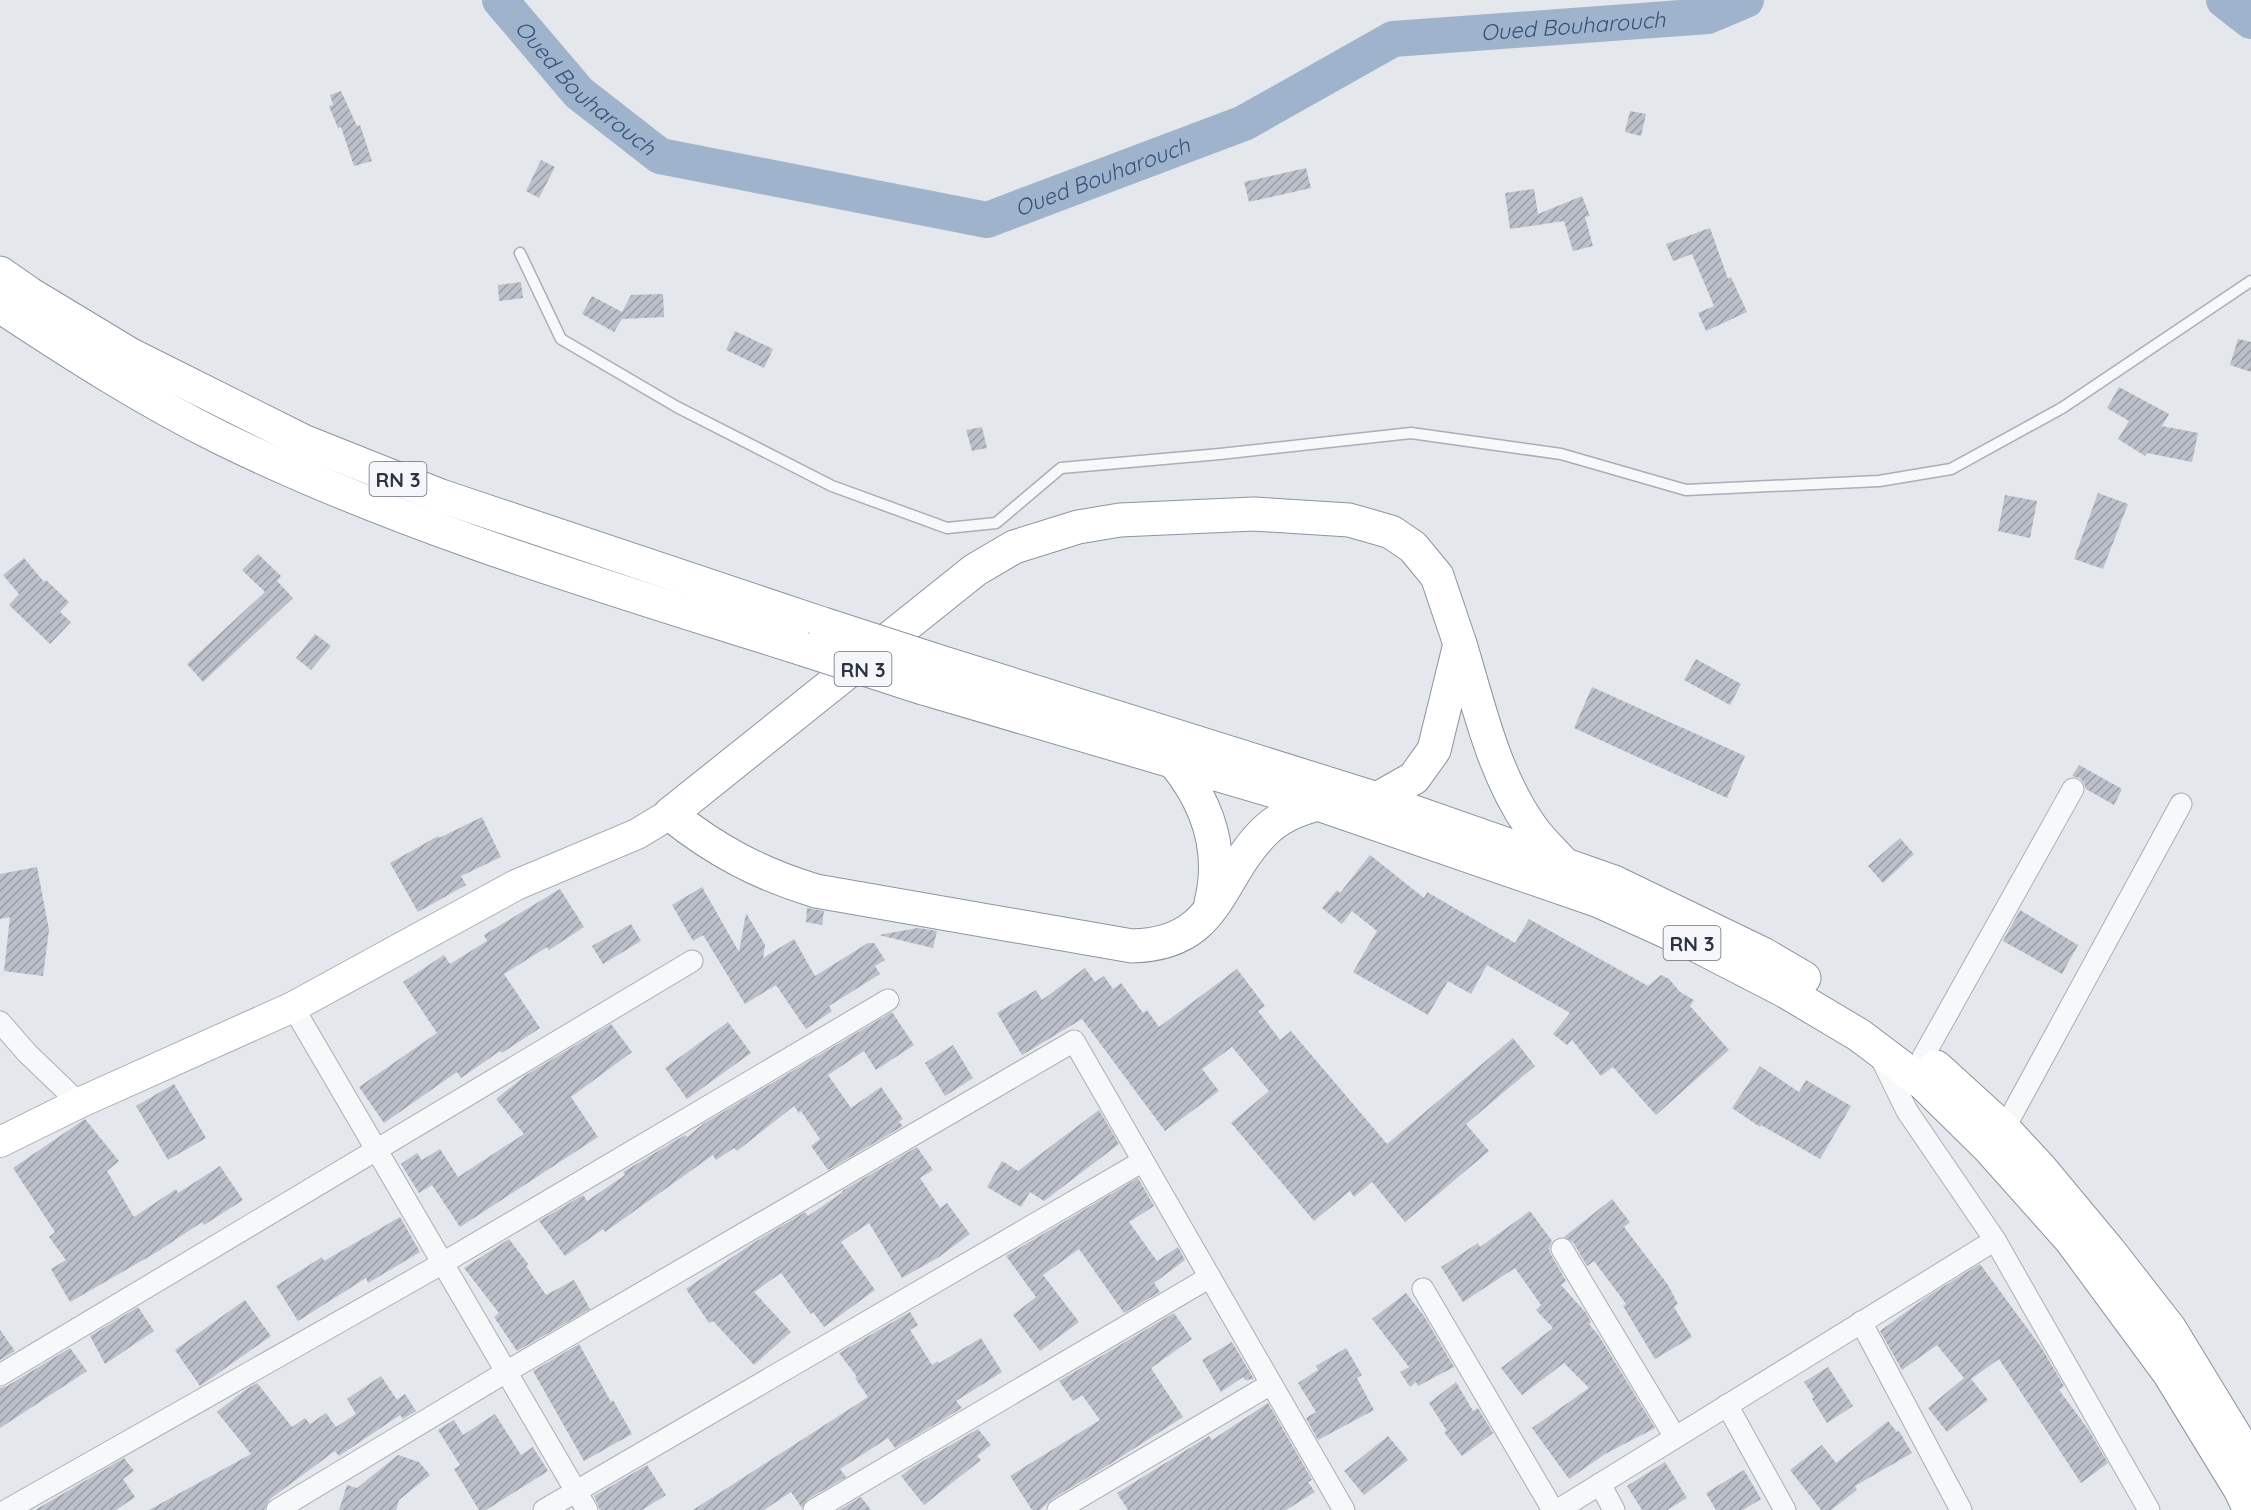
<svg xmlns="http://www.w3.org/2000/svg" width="2251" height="1510" font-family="Quicksand,sans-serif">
<defs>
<pattern id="building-hatch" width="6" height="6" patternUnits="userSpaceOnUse" patternTransform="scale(1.5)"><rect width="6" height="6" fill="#bbc0ca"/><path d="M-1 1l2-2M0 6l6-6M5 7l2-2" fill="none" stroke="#989da6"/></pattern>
</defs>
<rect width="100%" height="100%" fill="#e4e7ec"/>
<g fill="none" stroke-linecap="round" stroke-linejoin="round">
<!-- river -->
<g stroke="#9fb4cc" stroke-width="36">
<path id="s1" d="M500 0 579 93 660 156 987 220 1244 123 1393 39 1708 16 1746 0"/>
<polyline points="2224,0 2251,21"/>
</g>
</g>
<!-- building -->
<g fill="url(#building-hatch)">
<polygon points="341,91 357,126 360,125 372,161 354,166 341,127 338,128 329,106 333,105 330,95"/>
<polygon points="1630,111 1646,114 1641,136 1625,132"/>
<polygon points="541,160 555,167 539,198 526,191"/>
<polygon points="1306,168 1311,188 1249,202 1244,182"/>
<polygon points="1534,189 1538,214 1582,196 1590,216 1585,217 1593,246 1573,251 1564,221 1510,229 1505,193"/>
<polygon points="1710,228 1728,279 1731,277 1747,312 1706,331 1698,313 1714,306 1692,254 1673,261 1666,244"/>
<polygon points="521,282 523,298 499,301 498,285"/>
<polygon points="663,294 664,317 622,319 614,332 582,314 592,296 622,312 631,295"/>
<polygon points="735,331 773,349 764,368 726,350"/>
<polygon points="2238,339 2251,342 2251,372 2230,365"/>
<polygon points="2119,387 2169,414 2162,426 2198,433 2192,462 2147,453 2145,456 2118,439 2129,421 2107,408"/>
<polygon points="982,427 987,448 972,451 966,430"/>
<polygon points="2098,493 2128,504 2103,569 2074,559"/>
<polygon points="2005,495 2037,501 2030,538 1998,531"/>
<polygon points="258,554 281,576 277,581 293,598 203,682 187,664 265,592 242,570"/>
<polygon points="24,558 44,582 46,580 69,602 60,612 71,622 50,644 9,605 19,594 3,575"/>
<polygon points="315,634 331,646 311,670 296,658"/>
<polygon points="1696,659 1741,684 1730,705 1684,680"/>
<polygon points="1592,687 1745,756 1727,798 1574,728"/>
<polygon points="2079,765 2122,789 2114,805 2086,789 2084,783 2080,778 2072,776"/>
<polygon points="482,817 501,857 461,876 466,885 418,912 390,863 438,836 439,838"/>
<polygon points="1900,838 1914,854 1883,883 1868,866"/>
<polygon points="1370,855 1424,898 1427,892 1515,943 1529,919 1648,986 1661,975 1669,979 1680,992 1694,1000 1690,1006 1729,1050 1656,1115 1613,1067 1601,1076 1572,1040 1567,1045 1553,1034 1570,1013 1487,965 1471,994 1448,981 1428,1015 1353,972 1377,931 1352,911 1342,924 1322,908 1337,890 1340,893"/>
<polygon points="37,867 49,930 43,976 4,971 10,917 0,919 0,874"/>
<polygon points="702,887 739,952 746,913 765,945 763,958 794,939 815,976 868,943 874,943 885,960 875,966 880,974 829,1006 832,1011 806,1029 776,985 745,1004 703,935 693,941 672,905"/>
<polygon points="560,889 584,927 549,950 547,947 504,974 540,1028 502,1053 500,1051 461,1078 457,1072 384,1123 359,1087 437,1033 403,982 444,955 450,964 487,941 484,935"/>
<polygon points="807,908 824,911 822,925 806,922"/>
<polygon points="2020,910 2078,945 2062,974 2003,941"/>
<polygon points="631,924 641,941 603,964 592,946"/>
<polygon points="918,928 937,931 933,948 879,935"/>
<polygon points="1085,968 1095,982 1104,976 1113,989 1121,983 1143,1013 1147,1010 1159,1027 1237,969 1265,1006 1258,1011 1280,1040 1291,1031 1387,1144 1513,1038 1535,1066 1466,1124 1489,1151 1405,1222 1372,1182 1354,1197 1350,1191 1314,1221 1231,1123 1269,1091 1232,1047 1202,1069 1219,1091 1165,1131 1082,1019 1022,1055 997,1013 1036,990 1042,1000"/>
<polygon points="892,1012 914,1045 876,1070 864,1051 828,1075 851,1108 881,1087 903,1119 899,1122 903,1126 828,1170 811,1146 820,1139 801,1111 799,1113 794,1106 737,1151 734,1148 716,1160 713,1155 605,1232 603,1229 565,1256 539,1221 583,1195 587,1201 625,1175 623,1172 685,1135 687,1137 703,1124"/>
<polygon points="728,1022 751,1053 687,1099 665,1068"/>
<polygon points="611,1024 632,1052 571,1097 598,1137 460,1227 432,1185 419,1193 401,1164 417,1153 422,1160 440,1149 458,1177 524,1134 496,1099 526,1075"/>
<polygon points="953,1045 973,1078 945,1096 925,1063"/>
<polygon points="1760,1066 1799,1092 1806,1080 1851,1106 1820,1159 1761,1125 1760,1127 1732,1108"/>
<polygon points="174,1084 206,1138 168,1160 136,1106"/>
<polygon points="1099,1110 1119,1144 1044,1201 1030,1192 1021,1207 987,1187 1002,1161 1018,1171"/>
<polygon points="85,1119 119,1161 107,1171 134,1217 176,1189 178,1193 220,1166 243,1200 204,1225 202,1222 157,1252 70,1302 51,1269 66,1260 49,1237 55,1232 13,1168"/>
<polygon points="917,1147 933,1170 920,1178 940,1208 947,1203 970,1234 939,1257 902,1278 869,1223 841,1242 875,1290 824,1327 813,1312 811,1314 781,1273 754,1292 791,1332 754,1365 713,1321 709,1323 686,1289 750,1245 805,1212 808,1216 843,1192 842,1191"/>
<polygon points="1138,1178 1154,1206 1129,1222 1157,1261 1178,1247 1185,1260 1154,1283 1160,1292 1124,1313 1079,1249 1043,1275 1079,1322 1040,1351 1013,1315 1036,1297 1006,1256"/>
<polygon points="1612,1199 1630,1222 1624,1227 1668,1285 1678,1304 1674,1307 1692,1337 1655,1359 1623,1306 1626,1304 1594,1261 1587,1266 1573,1242 1564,1237"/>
<polygon points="1530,1211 1552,1241 1549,1249 1551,1255 1566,1281 1561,1285 1586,1313 1591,1322 1589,1324 1599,1336 1655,1428 1605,1454 1569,1479 1532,1428 1589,1388 1564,1363 1522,1395 1501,1368 1553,1328 1536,1310 1541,1305 1515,1268 1463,1302 1441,1267 1478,1243 1480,1247"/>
<polygon points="400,1217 420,1252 368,1283 366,1278 298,1321 276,1286 322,1257 324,1261"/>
<polygon points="509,1239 528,1264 526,1266 546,1295 574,1280 590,1309 517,1351 494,1317 499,1313 464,1268"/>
<polygon points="1980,1264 2041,1347 2064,1386 2059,1390 2088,1429 2108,1463 2081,1483 1999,1359 1971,1379 1988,1400 1947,1432 1928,1408 1964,1378 1937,1345 1902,1370 1880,1331 1928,1296"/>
<polygon points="1406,1293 1424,1316 1454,1367 1418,1386 1416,1382 1410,1387 1400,1372 1409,1367 1372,1319"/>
<polygon points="245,1300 271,1336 200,1386 175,1350"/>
<polygon points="138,1307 154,1331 105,1364 90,1336"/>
<polygon points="910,1312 918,1325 910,1330 932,1365 938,1361 939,1363 981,1338 1002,1372 956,1401 962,1408 895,1448 888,1438 840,1469 846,1477 808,1499 802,1508 791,1492 764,1510 693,1510 868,1397 855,1378 857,1377 839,1353"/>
<polygon points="1174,1313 1192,1339 1151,1368 1183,1417 1110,1464 1052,1499 1040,1510 1032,1510 1010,1476 1100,1420 1082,1395 1073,1401 1059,1381"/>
<polygon points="0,1330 15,1351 0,1360"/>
<polygon points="1232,1342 1254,1379 1245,1380 1243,1377 1221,1392 1202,1360"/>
<polygon points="579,1344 611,1402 613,1400 632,1434 584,1461 533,1371"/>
<polygon points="70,1348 87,1371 0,1428 0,1388 7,1386"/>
<polygon points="1346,1348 1362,1375 1357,1378 1374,1410 1318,1440 1306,1418 1316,1412 1298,1383 1318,1370 1316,1366"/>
<polygon points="1828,1367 1853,1406 1827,1423 1812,1399 1814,1397 1804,1382"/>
<polygon points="381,1376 397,1400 405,1394 416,1411 403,1419 400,1415 339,1456 335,1451 270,1499 264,1510 149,1510 251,1454 217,1412 245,1390 257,1383 292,1427 305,1418 310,1424 326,1413 336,1427 356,1414 347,1399"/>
<polygon points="1456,1382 1473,1411 1478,1408 1493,1433 1462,1456 1444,1432 1447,1431 1429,1403"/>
<polygon points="1268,1403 1312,1480 1308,1482 1315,1492 1286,1510 1128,1510 1117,1493 1209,1436 1212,1440"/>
<polygon points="495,1414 521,1455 533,1447 548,1471 486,1510 479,1510 454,1469 460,1465 438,1430 454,1420 463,1435"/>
<polygon points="1888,1421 1897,1432 1899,1431 1912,1453 1855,1486 1857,1490 1831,1510 1821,1510 1790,1470 1822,1445 1836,1463"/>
<polygon points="978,1429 991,1445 977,1456 981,1460 924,1505 901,1476 911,1468"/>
<polygon points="1388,1436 1408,1460 1364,1495 1344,1471"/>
<polygon points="398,1455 419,1462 430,1475 399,1500 396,1510 339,1510 347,1485 357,1488"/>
<polygon points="124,1458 134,1471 123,1479 135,1497 116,1510 35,1510"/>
<polygon points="1665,1462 1687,1498 1667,1510 1642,1510 1627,1486"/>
<polygon points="647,1465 666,1495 642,1510 600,1510 594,1496"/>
<polygon points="1744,1470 1761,1499 1743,1510 1716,1510 1706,1493"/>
<polygon points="861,1497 871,1510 839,1510"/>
</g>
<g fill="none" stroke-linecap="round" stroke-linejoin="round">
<defs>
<polyline id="service" points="520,253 561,339 677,407 832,486 947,528 996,523 1061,468 1220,454 1411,433 1561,454 1686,490 1879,481 1951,469 2062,408 2251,281"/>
<g id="minor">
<polyline points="293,1007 587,1510"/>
<polyline points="0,1022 27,1053 79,1103"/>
<polyline points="1879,1054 1907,1111 1995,1240 2149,1510"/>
<polyline points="1923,1057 2073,789"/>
<polyline points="2004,1129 2181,804"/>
<polyline points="1562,1249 1675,1437"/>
<polyline points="1423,1289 1553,1510"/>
<polyline points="1861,1322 1961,1510"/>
<polyline points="0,1375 692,961"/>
<polyline points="1727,1405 1785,1510"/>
<polyline points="1600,1484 1614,1510"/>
<polyline points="7,1510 443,1263 888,1000"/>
<polyline points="277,1510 506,1372 1074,1041 1344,1510"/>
<polyline points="544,1510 1143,1161"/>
<polyline points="814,1510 1210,1277"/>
<polyline points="1058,1510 1271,1384"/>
<polyline points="1558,1510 1995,1240"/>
</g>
<polyline id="secondary" points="0,1142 79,1103 293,1007 516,885 637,834 670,814"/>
<g id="trunk">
<polyline points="0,273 30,294 131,355 303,441 441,496 823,624"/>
<path d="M0 306C71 353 144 400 221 438 407 529 607 587 803 649"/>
<polyline points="934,660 1377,799 1614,882 1763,954 1804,978"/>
<polyline points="923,688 1318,804 1599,901 1694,944 1785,991 1859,1035 1924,1084 1989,1148 2071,1240 2169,1373 2240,1489 2250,1510"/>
<path d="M1175 763C1208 804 1224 851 1211 903"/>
<path d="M1377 799 1414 778 1434 750 1460 644C1479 706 1493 773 1531 827 1540 840 1552 851 1562 862"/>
<path d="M1318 804C1298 809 1280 816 1265 831 1216 879 1220 944 1132 946L816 891C760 874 716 851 670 814L975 570 1014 547 1078 527 1120 520 1254 514 1349 520 1391 532 1413 547 1437 576 1460 644"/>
<polyline points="1936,1067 2004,1129 2041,1169 2110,1252 2170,1329 2251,1462"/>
</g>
</defs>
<!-- service casing -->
<use href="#service" stroke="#a9aeb7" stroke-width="13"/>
<!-- minor casing -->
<use href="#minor" stroke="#a9aeb7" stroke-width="23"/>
<!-- secondary casing -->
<use href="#secondary" stroke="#a9aeb7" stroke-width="32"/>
<!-- trunk casing -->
<use href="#trunk" stroke="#8b94a3" stroke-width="35"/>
<!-- service -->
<use href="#service" stroke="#f7f8fa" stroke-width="10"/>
<!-- minor -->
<use href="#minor" stroke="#f7f8fa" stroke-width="21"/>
<!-- secondary -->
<use href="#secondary" stroke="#fff" stroke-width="30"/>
<!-- trunk -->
<use href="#trunk" stroke="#fff" stroke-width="33"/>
<defs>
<g id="trunk-bridge">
<polyline points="823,624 934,660"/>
<polyline points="803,649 923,688"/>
</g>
</defs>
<!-- trunk-bridge casing -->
<use href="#trunk-bridge" stroke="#8b94a3" stroke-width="35" stroke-linecap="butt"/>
<!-- trunk-bridge -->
<use href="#trunk-bridge" stroke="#fff" stroke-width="33"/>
</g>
<g text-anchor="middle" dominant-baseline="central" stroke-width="4.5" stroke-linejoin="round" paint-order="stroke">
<!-- shield labels -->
<g fill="#f4f6f9" stroke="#676e7b" stroke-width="1.5">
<rect x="369.5" y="462" width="57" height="34" rx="4.5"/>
<rect x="834.5" y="652" width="57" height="34" rx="4.5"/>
<rect x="1663.5" y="926" width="57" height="34" rx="4.5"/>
</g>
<g font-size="20" font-weight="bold" fill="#2b3445">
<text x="398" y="479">RN 3</text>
<text x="863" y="669">RN 3</text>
<text x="1692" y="943">RN 3</text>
</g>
<!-- water labels -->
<g font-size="22" font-style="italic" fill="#34527a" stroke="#f4f6f9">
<text stroke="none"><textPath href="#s1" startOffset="1184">Oued Bouharouch</textPath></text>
<text stroke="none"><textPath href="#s1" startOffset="123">Oued Bouharouch</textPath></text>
<text stroke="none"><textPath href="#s1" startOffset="681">Oued Bouharouch</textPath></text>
</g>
</g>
</svg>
